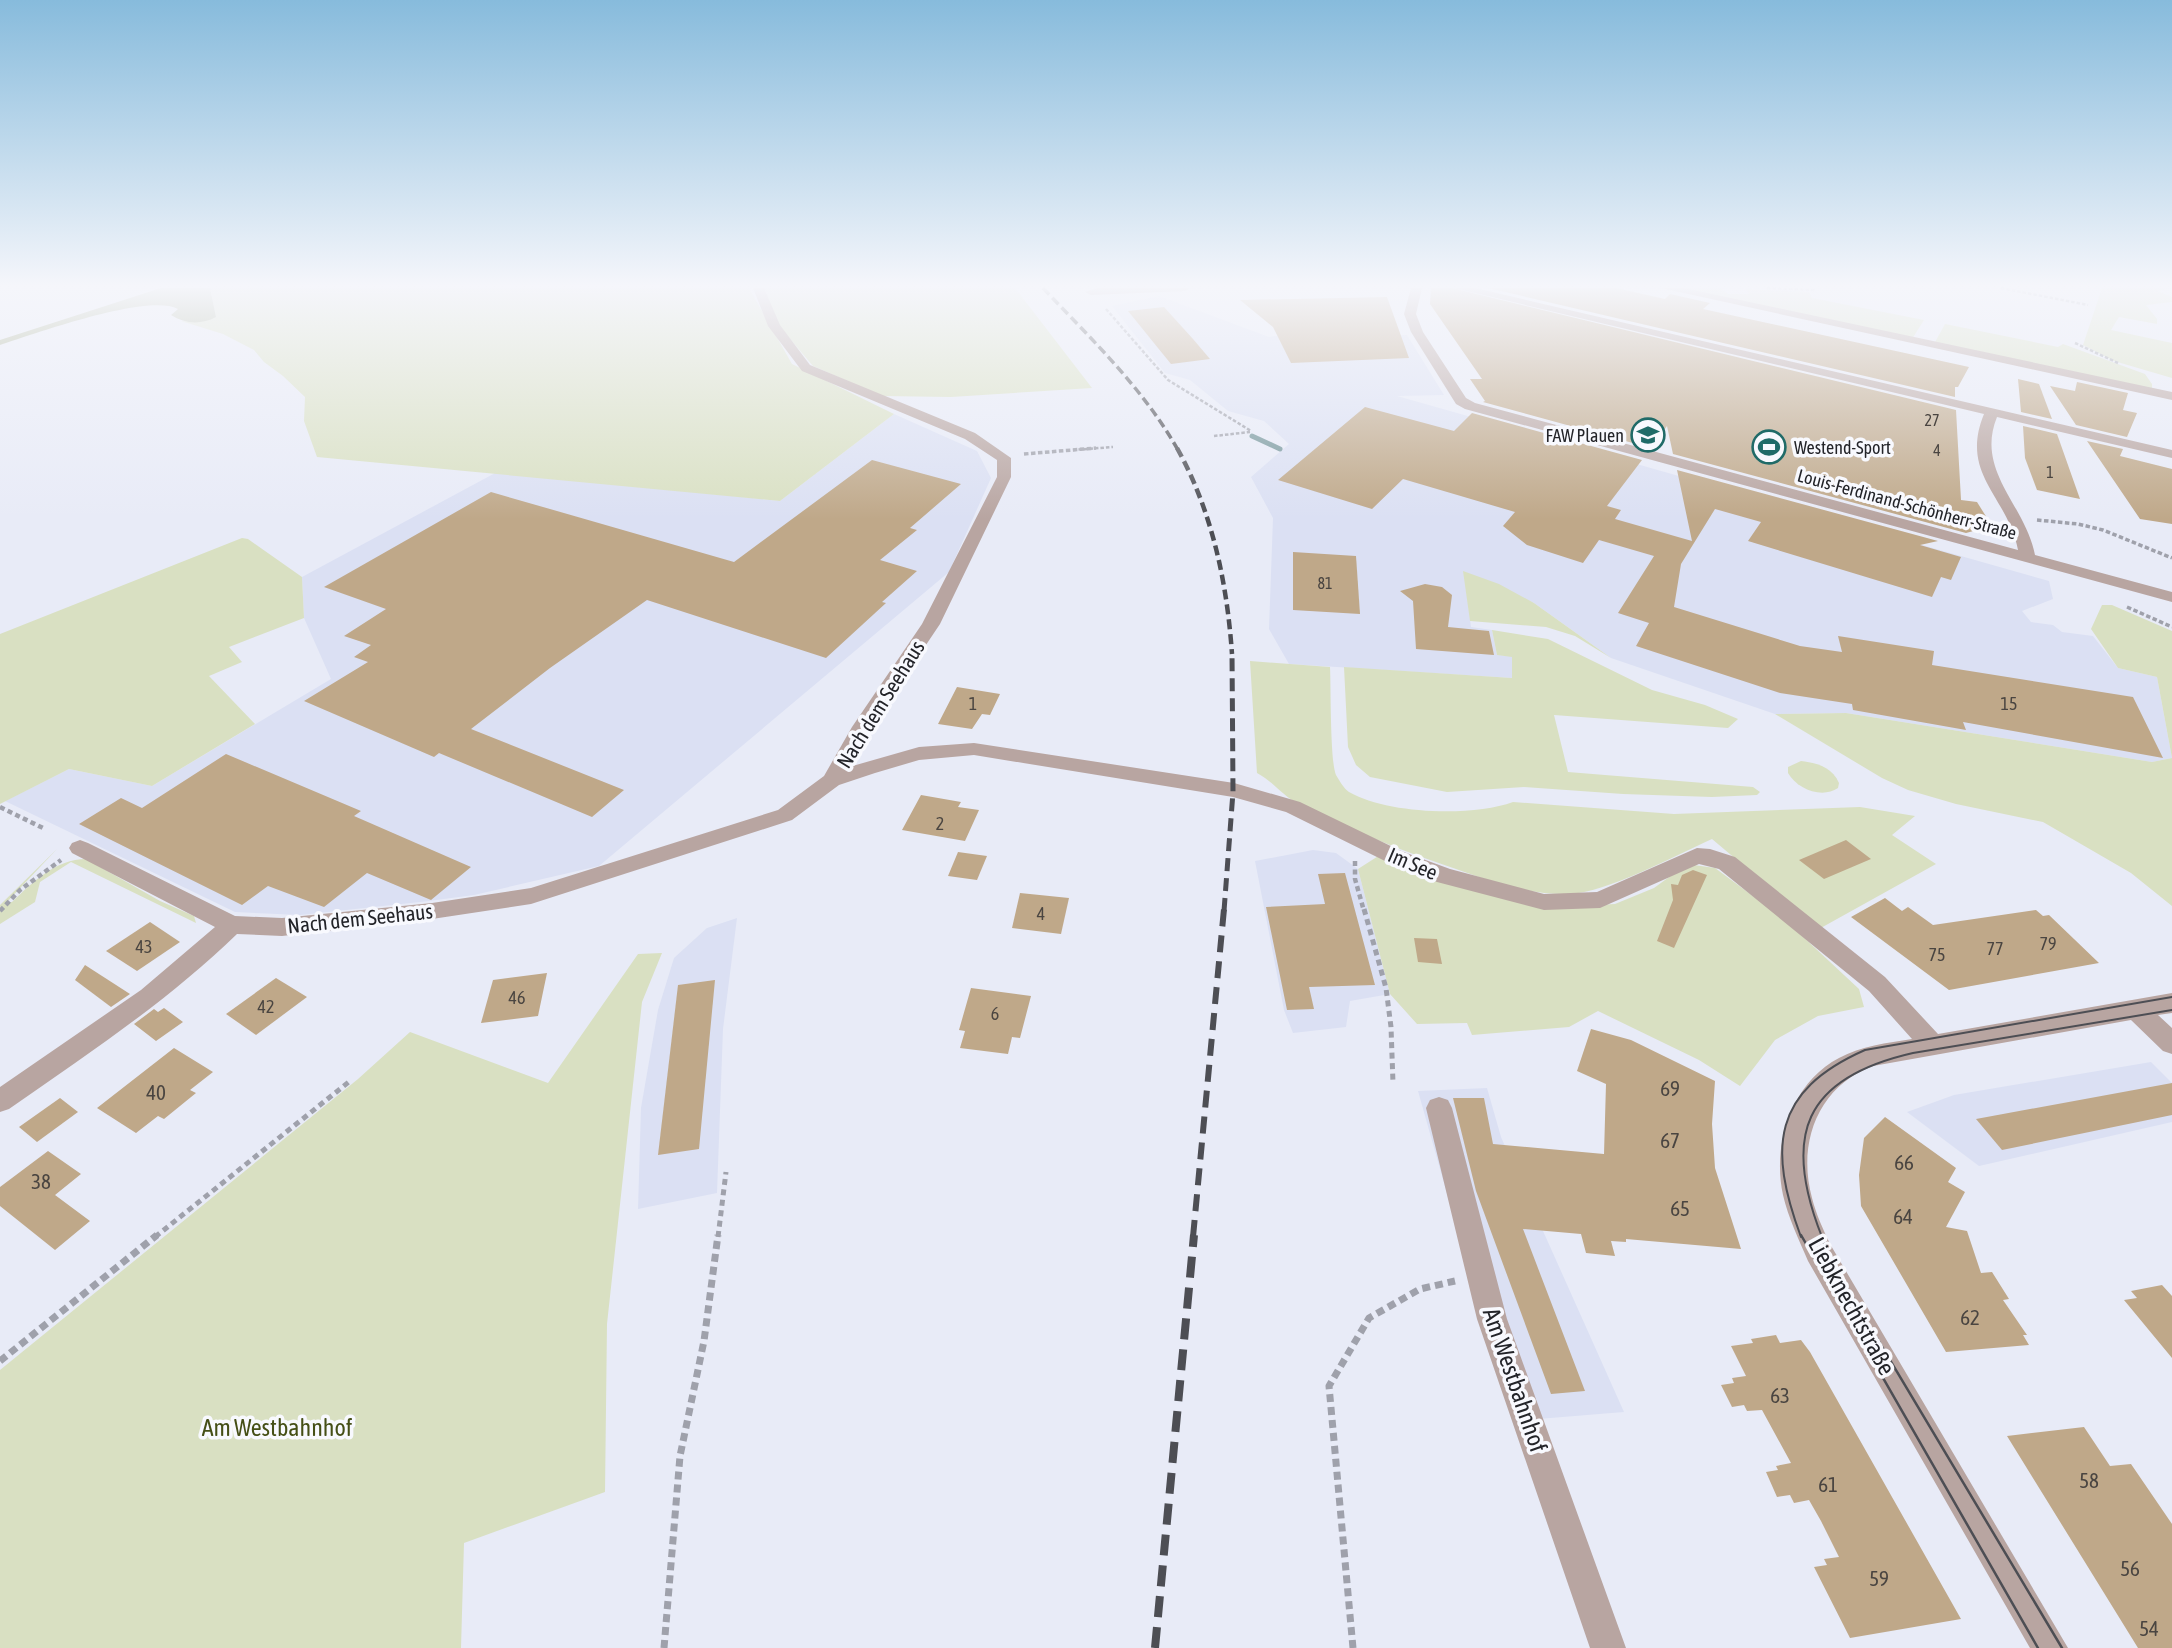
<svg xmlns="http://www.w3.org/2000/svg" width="2172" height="1648" font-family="'Asap Condensed',sans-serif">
<rect width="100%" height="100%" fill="#e8ebf7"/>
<!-- built -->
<g fill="#dbe0f3">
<polygon points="1159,296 1269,337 1307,332 1369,336 1407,335 1444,395 1397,396 2049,581 2053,599 2022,611 2031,622 2053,625 2062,632 2093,636 2118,668 2157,677 2172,758 2152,762 1846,713 1775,714 1611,658 1534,603 1464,572 1471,627 1492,630 1497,655 1512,656 1512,678 1289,664 1269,629 1273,518 1251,477 1289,444 1264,421 1228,411 1190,380 1165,373 1112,306"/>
<polygon points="894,414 977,451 991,478 949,572 599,866 474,895 429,901 300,915 235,912 5,801 69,769 152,786 331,679 304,618 302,577 497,472 780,501"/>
<polygon points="1313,850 1336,853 1358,869 1390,994 1350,1001 1346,1027 1293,1033 1284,1010 1255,861"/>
<polygon points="737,918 723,1029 717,1193 638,1209 641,1108 658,1010 674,958 707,928"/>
<polygon points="2151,1062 2172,1083 2172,1122 1979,1166 1907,1112 1954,1095"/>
<polygon points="1487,1088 1501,1137 1624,1412 1538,1419 1453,1215 1418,1091"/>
</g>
<!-- green -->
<g fill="#d9e0c2">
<polygon points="210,288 749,288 792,364 894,414 780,501 317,457 304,421 305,397 283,376 264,362 254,350 223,334 181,321 198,322 216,317"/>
<polygon points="762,288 1015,288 1092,388 951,397 882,396 813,366 780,327"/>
<polygon points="1674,288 1720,288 1728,294 1749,294 1745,289 1809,292 1812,298 1924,320 1912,339"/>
<polygon points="2102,288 2172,288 2158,291 2172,297 2172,302 2146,305 2157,319 2157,324 2119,317 2111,330 2172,343 2172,378 2114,361 2083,345"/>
<polygon points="1945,324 2058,347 2063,344 2145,374 2152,384 2152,391 1934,344"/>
<polygon points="242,538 248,539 302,577 304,618 229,647 242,662 209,676 255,724 152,786 69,769 0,804 0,634"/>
<polygon points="1463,571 1499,584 1534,603 1611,658 1575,636 1546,627 1470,621"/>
<polygon points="2102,605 2112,605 2172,631 2172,906 2131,873 2043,822 1956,804 1908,790 1882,778 1775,714 1846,713 2152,762 2172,758 2157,677 2118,668 2091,629"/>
<polygon points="1492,630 1548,639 1652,690 1705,705 1738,719 1728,728 1554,715 1568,772 1753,787 1760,792 1757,795 1712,797 1623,794 1524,787 1447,792 1370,777 1356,765 1348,747 1344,667 1512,678 1512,657 1497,655"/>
<path d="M1250 661 1330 667C1331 686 1330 762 1336 775 1339 780 1344 789 1349 792 1387 814 1472 817 1513 802L1674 814 1860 807 1915 816 1892 835 1936 864 1819 929 1712 839C1676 855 1606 893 1569 894 1530 895 1492 882 1456 869 1402 851 1350 830 1299 804 1282 796 1274 782 1257 773Z"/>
<path d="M1801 761C1817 763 1832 767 1839 783L1838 788C1822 799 1797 789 1788 773V767Z"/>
<path d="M57 849 7 902H12C33 882 56 859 86 859L160 901 194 916 196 923 71 862 40 882 35 902 0 924V905Z"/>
<polygon points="1383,853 1563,907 1615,904 1654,888 1687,864 1715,868 1784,919 1859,989 1864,1007 1818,1016 1775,1040 1740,1086 1699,1060 1598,1011 1569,1027 1472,1035 1467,1023 1417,1024 1390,994 1358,869"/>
<polygon points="662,953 642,1002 607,1324 605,1492 464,1543 461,1648 0,1648 0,1370 358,1079 410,1032 548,1083 638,954"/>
</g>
<!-- forest -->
<path fill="#a3ab88" d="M161 288H210L216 317C201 325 185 324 171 315L178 309C147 293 35 334 0 345V340Z"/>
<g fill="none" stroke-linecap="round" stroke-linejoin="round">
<!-- stream -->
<polyline stroke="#74959a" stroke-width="5" points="1252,436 1280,449"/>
</g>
<!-- building -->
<g fill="#bfa889">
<polygon points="1431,288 1452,288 1956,410 1961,500 1977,502 1992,526 1966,533 1673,454 1667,426 1651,448 1483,402 1485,401 1470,379 1482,379 1430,304"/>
<polygon points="1488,288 1616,288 1665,299 1670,294 1710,303 1703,309 1969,367 1958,387 1955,387 1955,397"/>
<polygon points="1387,297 1409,358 1291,363 1273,327 1240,300"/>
<polygon points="1164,307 1193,339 1210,359 1171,364 1128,311"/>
<polygon points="2018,379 2039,384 2052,419 2021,412"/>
<polygon points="2077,382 2128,393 2123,410 2137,413 2127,437 2076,425 2050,386 2075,391"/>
<polygon points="1365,407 1454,431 1472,413 1642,460 1607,506 1621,510 1615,519 1692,541 1677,470 1938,541 1920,545 1961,557 1951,580 1941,577 1932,597 1748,541 1761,522 1715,509 1681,564 1674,607 1800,646 1842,652 1838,636 1934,651 1932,665 2133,697 2163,758 1963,722 1966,730 1853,710 1852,704 1780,693 1636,646 1649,623 1618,613 1654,556 1599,540 1583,563 1527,545 1503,526 1515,512 1403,479 1372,509 1278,480"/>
<polygon points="2023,426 2057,434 2080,499 2037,490 2025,458"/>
<polygon points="2087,441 2123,449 2120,456 2172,469 2172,524 2140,519"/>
<polygon points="872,460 961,484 910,528 917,530 880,560 917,571 882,602 886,603 826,658 647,600 550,668 471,729 624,790 592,817 439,753 434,757 304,701 368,662 354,657 371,645 344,636 386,609 324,587 491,492 734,562"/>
<polygon points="1293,552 1356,556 1360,614 1293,610"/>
<polygon points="1425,584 1442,587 1452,595 1448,627 1489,631 1494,655 1416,649 1413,601 1400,591"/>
<polygon points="957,687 1000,694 990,715 982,714 972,729 938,724"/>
<polygon points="226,754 361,811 354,816 471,867 431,900 367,873 324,907 268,886 242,905 79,824 121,798 142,808"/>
<polygon points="921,795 961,802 958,807 979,810 965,841 902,830"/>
<polygon points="1846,840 1871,859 1824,879 1799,860"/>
<polygon points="958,852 987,856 977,880 948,876"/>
<polygon points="1693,870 1707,875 1674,948 1657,941 1673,900 1671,884 1678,885 1682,875"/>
<polygon points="1345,873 1375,985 1309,987 1314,1009 1287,1010 1266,907 1325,904 1318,874"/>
<polygon points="1020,893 1069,898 1061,934 1012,928"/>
<polygon points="1885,898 1902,911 1908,907 1933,925 2036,910 2043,916 2049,915 2099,963 1949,990 1851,917"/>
<polygon points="150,922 180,942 137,971 106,951"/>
<polygon points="1414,938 1437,939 1442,964 1418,962"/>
<polygon points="85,965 130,994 111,1007 75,980"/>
<polygon points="547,973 538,1016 481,1023 493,980"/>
<polygon points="276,978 307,997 256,1035 226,1014"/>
<polygon points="715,980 699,1149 658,1155 678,985"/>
<polygon points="971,988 1031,996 1020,1038 1012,1037 1008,1054 960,1048 965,1031 959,1030"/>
<polygon points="164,1008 183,1022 156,1041 134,1024 154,1009 158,1012"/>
<polygon points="1591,1029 1631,1040 1715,1081 1712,1124 1715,1168 1741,1249 1626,1239 1626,1242 1611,1241 1615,1256 1586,1253 1581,1234 1523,1229 1585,1391 1551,1394 1476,1191 1453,1098 1484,1098 1493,1144 1604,1154 1606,1084 1577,1071"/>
<polygon points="174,1048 213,1072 190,1090 196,1093 164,1119 158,1116 136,1133 97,1108"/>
<polygon points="2172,1083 2172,1115 2002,1150 1976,1119"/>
<polygon points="60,1098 78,1112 37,1142 19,1127"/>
<polygon points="1885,1117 1956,1168 1948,1182 1965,1192 1946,1227 1967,1231 1981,1273 1992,1272 2009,1299 2003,1300 2027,1335 2023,1335 2029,1345 1946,1352 1861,1206 1859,1175 1864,1138"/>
<polygon points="48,1151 81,1174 55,1195 90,1221 55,1250 0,1206 0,1187"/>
<polygon points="2162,1285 2172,1296 2172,1358 2124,1300 2137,1298 2131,1291"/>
<polygon points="1776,1335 1780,1343 1801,1340 1810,1352 1961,1619 1850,1638 1814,1567 1827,1565 1824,1559 1839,1557 1821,1521 1809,1500 1794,1503 1790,1495 1777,1497 1766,1472 1778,1470 1776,1466 1791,1463 1762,1410 1747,1411 1744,1405 1732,1407 1721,1385 1734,1383 1732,1378 1746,1376 1731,1346 1753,1343 1751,1339"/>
<polygon points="2084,1427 2110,1466 2131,1464 2172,1524 2172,1648 2138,1648 2007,1436"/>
</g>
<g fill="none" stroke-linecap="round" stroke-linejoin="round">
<!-- path-far4 -->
<g stroke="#9fa1ab" stroke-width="2.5" stroke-dasharray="3.5 2" stroke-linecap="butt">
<polyline points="1767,288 1815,290"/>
<polyline points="2001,288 2088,305"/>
<polyline points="1106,309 1168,380 1251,431"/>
<polyline points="2075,343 2118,363"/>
<polyline points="1214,436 1250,432"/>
<polyline points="1073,450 1113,447"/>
</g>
<!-- path-far3 -->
<g stroke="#9fa1ab" stroke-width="3.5" stroke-dasharray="4.5 2.5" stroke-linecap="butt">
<polyline points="1024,454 1096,448"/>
<polyline points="2037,520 2078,524 2103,530 2172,558"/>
<polyline points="2127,607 2172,627"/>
</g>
<!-- path-far2 -->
<g stroke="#9fa1ab" stroke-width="4.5" stroke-dasharray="5 3.5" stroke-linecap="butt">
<polyline points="0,807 43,828"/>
<polyline points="1355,861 1355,879 1364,911"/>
<polyline points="0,911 20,890 61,860"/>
</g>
<!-- path-far1 -->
<g stroke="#9fa1ab" stroke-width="5" stroke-dasharray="6 4.5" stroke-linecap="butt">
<polyline points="1364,909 1386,988 1391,1027 1393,1083"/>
<polyline points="155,1237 350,1081"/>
<polyline points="718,1237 726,1172"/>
</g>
<!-- path -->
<g stroke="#9fa1ab" stroke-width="7" stroke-dasharray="8 5" stroke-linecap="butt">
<polyline points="0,1361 157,1235"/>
<polyline points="664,1648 680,1456 704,1341 718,1235"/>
<polyline points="1353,1648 1329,1386 1369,1318 1420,1289 1455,1281"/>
</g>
<!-- minor -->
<g fill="#b8a5a1" fill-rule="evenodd">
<path d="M753 288H764L780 325 810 365 975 433 1011 458V477L940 624 871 727 849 767 919 747 974 743 1234 783 1300 802 1401 851 1450 869 1544 894 1597 892 1697 848 1710 849 1735 857 1885 977 1938 1034 2172 993V1013L2158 1015 2172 1028V1054L2163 1051 2131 1020 1873 1066C1818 1086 1797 1143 1812 1198 1816 1214 1823 1229 1830 1244L2068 1648H2030L1808 1261C1799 1240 1788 1217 1783 1195 1772 1145 1791 1083 1839 1058 1861 1046 1887 1043 1912 1039L1869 991 1719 869 1699 864 1600 908 1544 910 1437 882 1385 861 1286 812 1233 797 974 755 919 760 875 773 839 785 792 820 531 904 432 919 282 936 237 934C168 1001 88 1054 9 1109L0 1112V1087L141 990 215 927 72 853 69 848 72 843 80 840 88 843 235 916 282 918 432 903 531 888 778 810 824 776 852 727 922 624 997 477V460L965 439 802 371 768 326Z"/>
<polygon points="1190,288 1185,291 1091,295 1085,292 1097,288"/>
<path d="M1411 288H1422L1416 314 1423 332 1466 398 1475 403 2018 550C2008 496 1959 475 1984 414L1454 288H1475L2172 450V458L1997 417C1975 471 2025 504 2035 555L2172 592V602L1465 409 1456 404 1411 332 1404 314Z"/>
<polygon points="1661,288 1684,288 2172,392 2172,400"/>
<polygon points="1439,1097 1448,1100 1452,1108 1507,1319 1626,1648 1590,1648 1477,1319 1426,1108 1430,1100"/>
</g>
<!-- tram-far1 -->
<g stroke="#4d4e54" stroke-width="2">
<path d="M1801 1237C1768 1148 1772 1091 1865 1050L2172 997"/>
<path d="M1822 1237C1782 1136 1803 1078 1913 1053L2172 1010"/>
</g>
<!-- tram -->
<g stroke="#4d4e54" stroke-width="2.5">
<polyline points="1801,1235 2038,1648"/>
<polyline points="1821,1235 1832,1263 2062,1648"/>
</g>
<!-- rail-far4 -->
<path stroke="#4d4e54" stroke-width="3.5" stroke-dasharray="9 4.5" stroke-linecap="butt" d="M1043 288C1091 339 1143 388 1178 450"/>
<!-- rail-far3 -->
<path stroke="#4d4e54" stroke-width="4.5" stroke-dasharray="10 5" stroke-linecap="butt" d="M1177 448C1212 511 1227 582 1232 654"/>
<!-- rail-far2 -->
<polyline stroke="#4d4e54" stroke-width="5" stroke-dasharray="13 7" stroke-linecap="butt" points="1224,911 1233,792 1232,652"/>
<!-- rail-far1 -->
<polyline stroke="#4d4e54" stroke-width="6" stroke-dasharray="17 9" stroke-linecap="butt" points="1193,1237 1224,909"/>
<!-- rail -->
<polyline stroke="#4d4e54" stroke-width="8" stroke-dasharray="21 10" stroke-linecap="butt" points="1155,1648 1194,1235"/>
</g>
<!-- sky -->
<linearGradient id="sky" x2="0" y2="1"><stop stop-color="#87bbdc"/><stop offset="0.55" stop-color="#f5f6fb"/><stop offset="1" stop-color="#f5f6fb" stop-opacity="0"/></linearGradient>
<rect width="2172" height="519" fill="url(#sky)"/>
<!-- icons -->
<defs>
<symbol id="school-ring" viewBox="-11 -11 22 22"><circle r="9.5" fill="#f8f9fe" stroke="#206b68" stroke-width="1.5"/><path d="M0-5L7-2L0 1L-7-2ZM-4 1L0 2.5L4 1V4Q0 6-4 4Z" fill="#206b68"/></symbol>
<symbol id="stadium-ring" viewBox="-11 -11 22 22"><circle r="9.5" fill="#f8f9fe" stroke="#206b68" stroke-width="1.5"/><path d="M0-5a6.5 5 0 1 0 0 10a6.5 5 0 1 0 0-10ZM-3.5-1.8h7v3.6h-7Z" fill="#206b68"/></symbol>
</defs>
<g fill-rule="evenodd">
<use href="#school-ring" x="1629" y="416" width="38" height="38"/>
<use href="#stadium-ring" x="1750" y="428" width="38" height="38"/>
</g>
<g text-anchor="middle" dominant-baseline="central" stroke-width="7" stroke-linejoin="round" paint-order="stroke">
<!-- far-number labels -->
<g font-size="16" fill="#4a4541">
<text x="1932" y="420">27</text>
<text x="1937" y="450">4</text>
<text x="2050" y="472">1</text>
<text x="1325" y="583">81</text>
</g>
<!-- far-poi labels -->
<g font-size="18" fill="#232429" stroke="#f8f9fe" text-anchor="end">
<text x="1624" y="435">FAW Plauen</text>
<text x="1794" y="447" text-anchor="start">Westend-Sport</text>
</g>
<!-- far-street labels -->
<g font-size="18" fill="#232429" stroke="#f8f9fe">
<text transform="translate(1907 504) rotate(15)">Louis-Ferdinand-Schönherr-Straße</text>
</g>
<!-- number labels -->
<g font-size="18" fill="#4a4541">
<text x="973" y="703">1</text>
<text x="2009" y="703">15</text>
<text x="940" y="823">2</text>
<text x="1041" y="913">4</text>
<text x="2048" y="943">79</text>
<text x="144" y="946">43</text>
<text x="1995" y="948">77</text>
<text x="1937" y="954">75</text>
<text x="517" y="997">46</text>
<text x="266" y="1006">42</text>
<text x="995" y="1013">6</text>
</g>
<!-- street labels -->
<g font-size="21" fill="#232429" stroke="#f8f9fe">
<text transform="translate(880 704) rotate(-58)">Nach dem Seehaus</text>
<text transform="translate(1413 863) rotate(23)">Im See</text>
<text transform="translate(360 918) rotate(-6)">Nach dem Seehaus</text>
</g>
<!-- near-number labels -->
<g font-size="21" fill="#4a4541">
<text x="1670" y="1088">69</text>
<text x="156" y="1092">40</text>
<text x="1670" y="1140">67</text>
<text x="1904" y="1162">66</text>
<text x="41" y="1181">38</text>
<text x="1680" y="1208">65</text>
<text x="1903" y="1216">64</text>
<text x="1970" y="1317">62</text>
<text x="1780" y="1395">63</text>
<text x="2089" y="1480">58</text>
<text x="1828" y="1484">61</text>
<text x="2130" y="1568">56</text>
<text x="1879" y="1578">59</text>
<text x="2149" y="1628">54</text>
</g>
<!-- near-street labels -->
<g font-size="24" fill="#232429" stroke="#f8f9fe">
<text transform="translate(1852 1306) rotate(61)">Liebknechtstraße</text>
<text transform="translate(1515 1380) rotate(71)">Am Westbahnhof</text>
</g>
<!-- near-park labels -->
<g font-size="24" fill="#454f16" stroke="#f8f9fe">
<text x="277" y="1427">Am Westbahnhof</text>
</g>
</g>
</svg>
